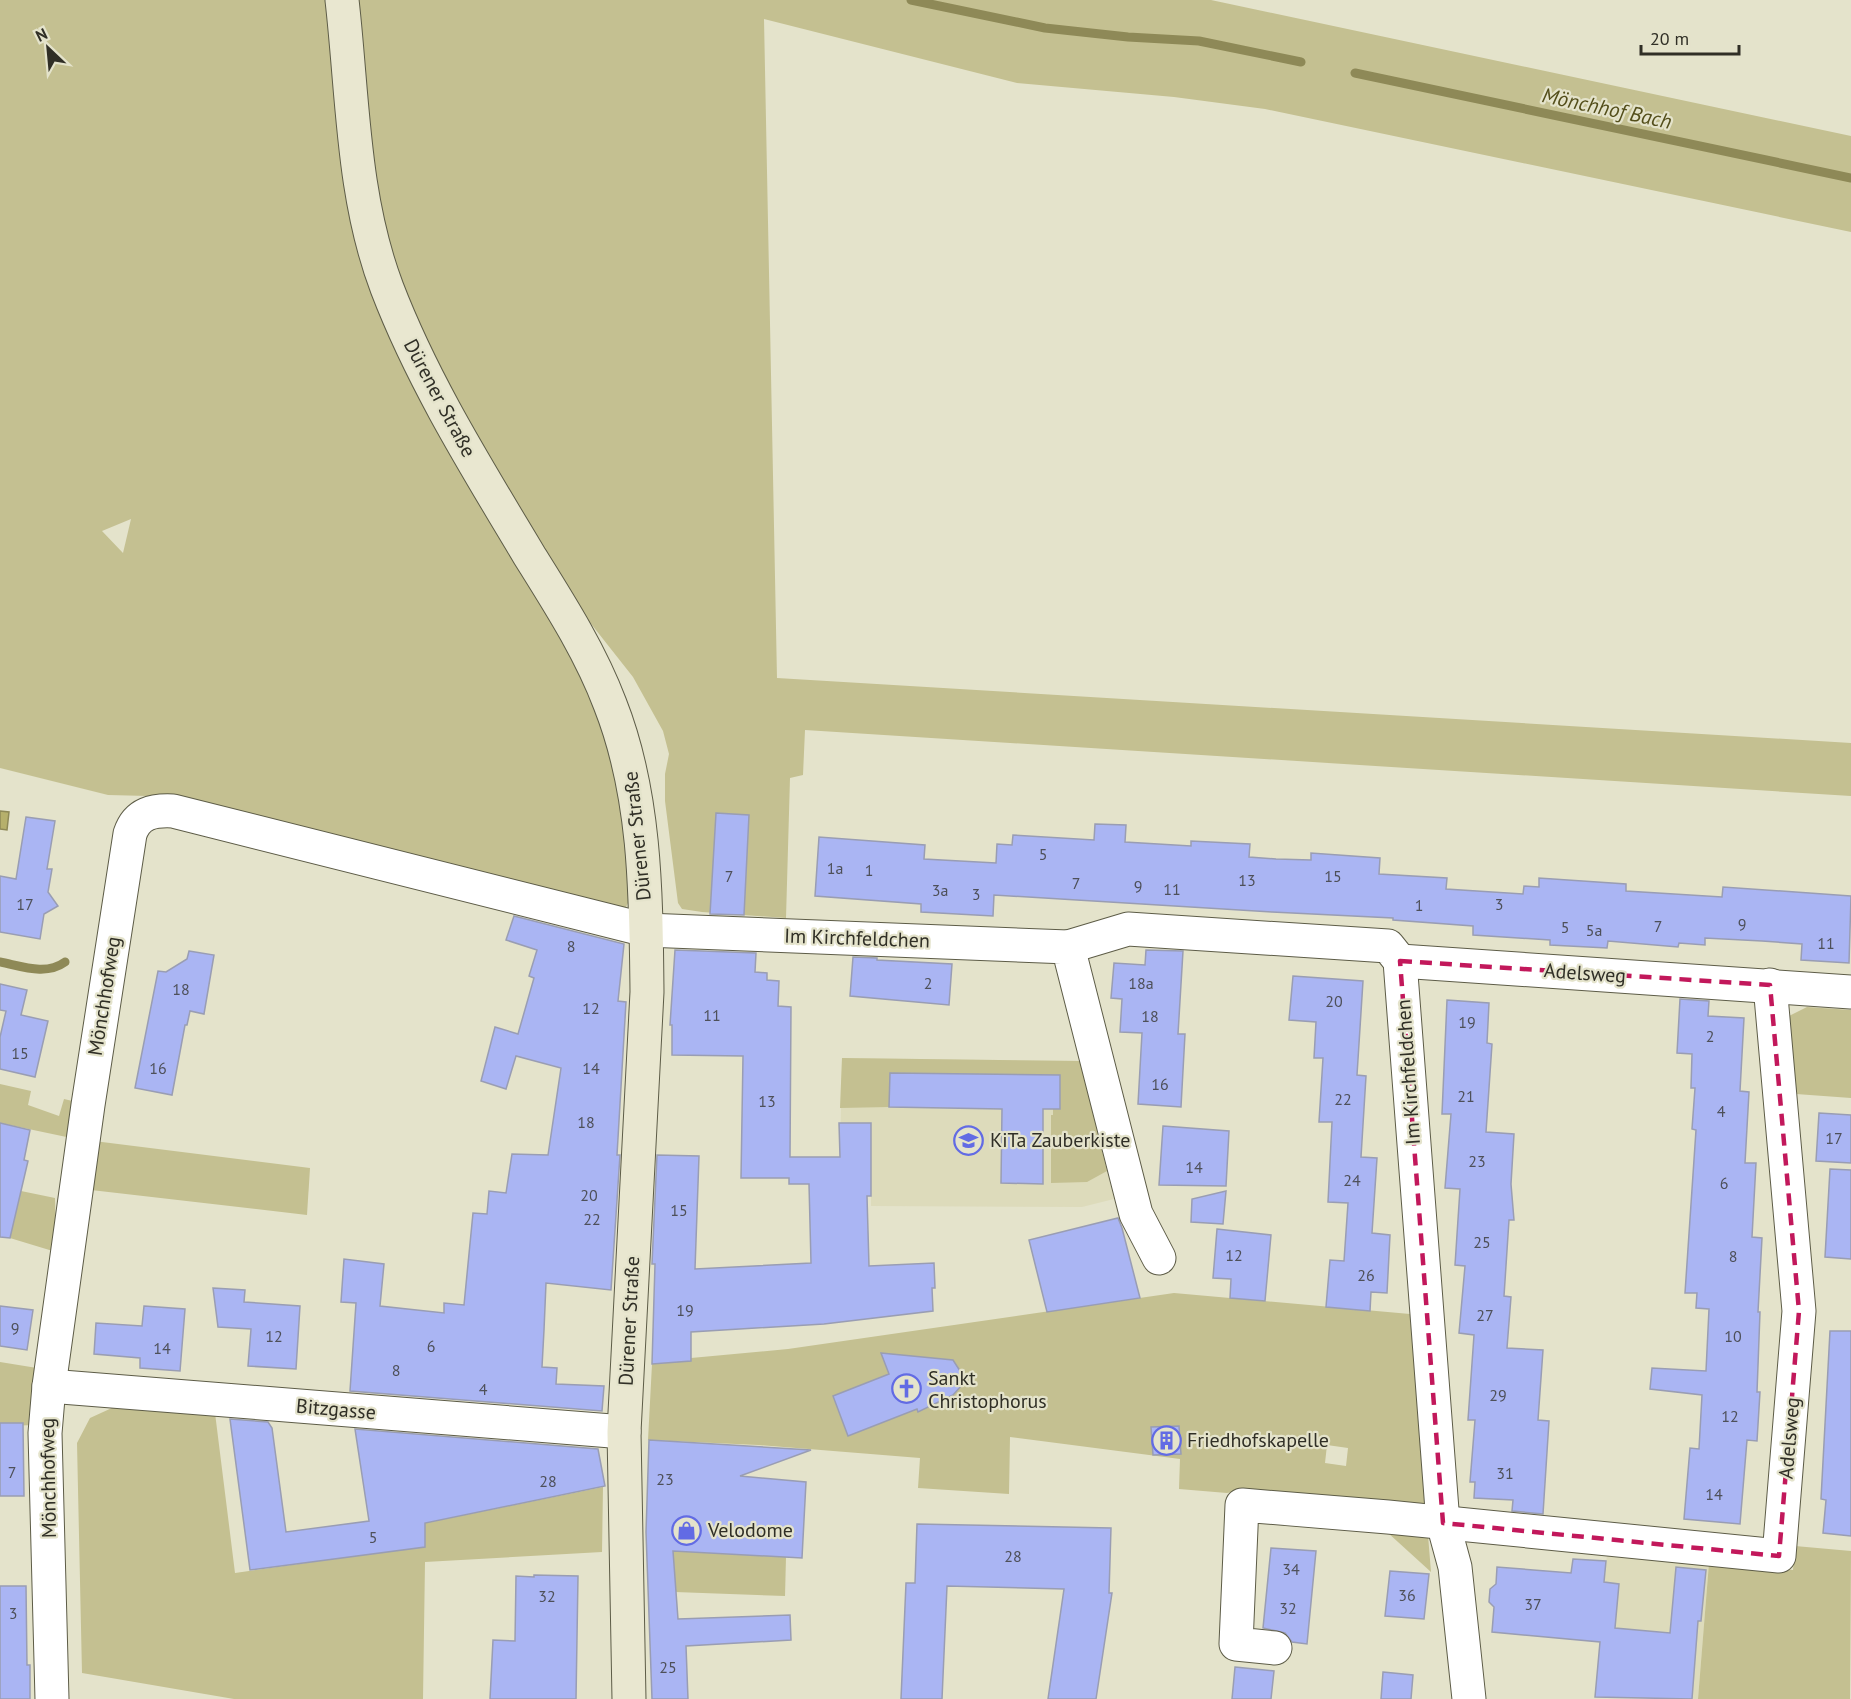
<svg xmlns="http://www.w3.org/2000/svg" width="1851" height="1699" font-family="'PT Sans',sans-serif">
<rect width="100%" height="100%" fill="#e4e3cb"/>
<!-- built -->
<g fill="#dddbbb">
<polygon points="842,1058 1080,1061 1114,1199 1082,1207 871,1206 871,1158 840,1157"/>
<polygon points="1607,1554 1709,1563 1698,1699 1595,1697"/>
</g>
<!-- green -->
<g fill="#c4c091" fill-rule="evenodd">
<path d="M0 0H327L344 177 581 671 619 777 630 899 626 907 619 911 444 871 148 796 108 795 0 768ZM131 519 123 553 102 531Z"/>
<polygon points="359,0 1211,0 1851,136 1851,232 1265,109 1174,97 1017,83 764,19 777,678 1851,743 1851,796 805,730 803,775 790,778 786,918 702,912 682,909 678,903 665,801 665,774 669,754 663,731 633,677 577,606 503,485 414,318 391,251 377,197 361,66"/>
<polygon points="1807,1007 1851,1010 1851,1098 1796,1094 1789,1016"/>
<polygon points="842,1058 1080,1061 1107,1171 1087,1182 1051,1183 1051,1115 1053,1115 1053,1109 1060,1109 1060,1075 891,1073 889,1107 840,1108"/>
<polygon points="0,1084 31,1091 28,1105 59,1116 64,1099 81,1103 76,1139 0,1123"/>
<polygon points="94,1141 310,1168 307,1215 91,1190"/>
<polygon points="21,1191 55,1198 56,1252 0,1235 0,1209 16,1212"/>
<path d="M1174 1293 1410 1314 1431 1572 1354 1502 1238 1491 1227 1493 1179 1489 1180 1459 1010 1437 1009 1494 918 1488 920 1458 758 1445 648 1440 652 1364 691 1361V1358L788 1349ZM1327 1445 1348 1448 1346 1466 1325 1463Z"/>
<polygon points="0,1362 37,1368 37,1425 0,1426"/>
<polygon points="114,1407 215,1413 235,1573 425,1546 425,1523 603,1487 602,1552 425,1562 423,1699 234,1699 82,1673 77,1443 90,1418"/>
<polygon points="1795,1546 1851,1551 1850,1699 1698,1699 1709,1563 1793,1570"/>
<polygon points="673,1551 786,1557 785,1596 675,1592"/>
</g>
<!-- water -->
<polygon fill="#b6b06c" stroke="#8e8957" stroke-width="1.5" points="0,811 9,812 7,830 0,829"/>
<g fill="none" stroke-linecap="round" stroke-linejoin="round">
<!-- stream -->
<g stroke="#8e8957" stroke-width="9">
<polyline points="911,0 1045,28 1128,37 1199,41 1301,62"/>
<polyline points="1355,73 1851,178"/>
<path d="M0 962C21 966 46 976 65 962"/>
</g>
</g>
<!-- building -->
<g fill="#aab5f3" stroke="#999db3" stroke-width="1.5">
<polygon points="716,813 749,815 744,915 710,914"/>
<polygon points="26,817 55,821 47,869 52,869 48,892 58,906 44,914 40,939 0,932 0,876 16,879"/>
<polygon points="1095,824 1126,825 1125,842 1191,846 1191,841 1250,844 1249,857 1276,859 1311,860 1311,853 1380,858 1379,874 1447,878 1446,889 1523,894 1524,886 1539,887 1539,878 1626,884 1626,891 1722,897 1723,887 1851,896 1849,963 1801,960 1802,944 1762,941 1705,938 1705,945 1679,943 1678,947 1608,941 1607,948 1550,945 1550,940 1473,935 1473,926 1393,920 1393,918 1272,912 994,895 993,916 921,912 921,904 815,896 819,837 925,845 924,859 996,863 997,844 1012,845 1013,835 1094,840"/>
<polygon points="514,916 624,944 618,1001 626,1002 617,1155 620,1155 611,1290 546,1283 544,1330 542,1367 557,1368 556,1384 604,1386 602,1411 350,1391 356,1303 341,1302 344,1259 384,1264 380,1306 444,1313 444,1303 464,1305 473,1213 487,1214 489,1191 506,1193 512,1154 548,1155 561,1068 516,1056 506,1089 481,1081 495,1027 518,1034 534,978 529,976 537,950 506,940"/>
<polygon points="675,950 756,953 755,972 767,973 767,980 779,981 778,1006 791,1007 790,1157 840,1157 839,1123 871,1123 871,1196 867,1196 869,1266 934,1263 935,1288 932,1288 933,1311 824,1324 691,1332 691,1361 652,1364 655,1264 652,1264 657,1155 699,1156 695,1269 811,1263 809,1184 789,1184 789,1178 741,1178 743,1056 672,1055 672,1025 670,1025"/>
<polygon points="1146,950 1183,951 1178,1034 1185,1034 1181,1107 1138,1104 1142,1033 1120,1032 1122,999 1111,998 1114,963 1145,965"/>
<polygon points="189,951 214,955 204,1014 190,1011 187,1025 185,1025 172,1095 135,1088 158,971 166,972 187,959"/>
<polygon points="853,957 877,958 877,960 952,964 949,1005 850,996"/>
<polygon points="1293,976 1363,981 1357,1075 1366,1076 1361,1157 1377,1158 1372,1233 1390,1235 1387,1293 1371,1292 1370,1311 1326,1307 1330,1260 1344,1261 1348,1203 1328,1202 1332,1122 1319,1122 1323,1058 1314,1058 1316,1022 1289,1020"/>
<polygon points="0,984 27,990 21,1015 48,1021 35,1077 0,1069 0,1037 6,1011 0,1010"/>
<polygon points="1680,999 1709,1001 1708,1016 1744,1018 1740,1091 1749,1092 1745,1163 1756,1163 1752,1237 1762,1238 1758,1312 1760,1312 1757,1392 1760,1392 1757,1441 1747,1440 1740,1524 1684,1519 1690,1448 1699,1449 1702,1395 1650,1389 1652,1368 1706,1371 1709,1309 1696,1308 1697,1293 1685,1293 1696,1130 1692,1129 1695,1088 1691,1088 1692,1054 1677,1053"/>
<polygon points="1447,1000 1489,1003 1487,1043 1492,1044 1486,1132 1514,1134 1511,1184 1514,1220 1509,1220 1504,1296 1511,1297 1507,1348 1543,1350 1538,1420 1549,1421 1543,1514 1512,1511 1513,1500 1474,1498 1475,1482 1470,1482 1475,1420 1468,1420 1474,1335 1459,1333 1465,1266 1455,1265 1460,1189 1445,1188 1451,1114 1442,1114"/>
<polygon points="890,1073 1060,1075 1060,1109 1043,1109 1043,1184 1001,1183 1002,1109 889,1107"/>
<polygon points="1819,1113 1851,1115 1851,1163 1816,1161"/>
<polygon points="0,1123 30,1130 24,1160 28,1161 10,1238 0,1237"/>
<polygon points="1163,1126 1229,1131 1226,1186 1159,1185"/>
<polygon points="1830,1169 1851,1170 1851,1259 1825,1257"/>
<polygon points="1226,1191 1223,1224 1191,1222 1192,1199"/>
<polygon points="1118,1218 1122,1228 1140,1298 1047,1312 1029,1240"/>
<polygon points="1217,1229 1271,1235 1265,1301 1230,1298 1231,1279 1213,1278"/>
<polygon points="213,1288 245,1290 244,1302 300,1306 296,1369 248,1366 251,1329 218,1327"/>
<polygon points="0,1306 33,1310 27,1350 0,1346"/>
<polygon points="144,1306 185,1309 180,1371 140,1368 140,1358 94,1354 96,1323 142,1326"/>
<polygon points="1830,1331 1851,1331 1851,1536 1823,1533 1826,1500 1821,1499"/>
<polygon points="881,1353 953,1360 962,1374 962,1385 953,1395 918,1412 917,1409 848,1436 833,1396 889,1374"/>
<polygon points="230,1419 268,1422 272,1428 286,1532 369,1521 355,1429 598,1449 605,1486 425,1523 425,1547 250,1570"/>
<polygon points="0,1423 23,1423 24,1496 0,1496"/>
<polygon points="1179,1426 1181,1454 1153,1455 1151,1427"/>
<polygon points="649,1440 811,1450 740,1476 806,1482 802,1558 673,1551 678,1619 790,1615 791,1640 686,1646 688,1699 652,1699 646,1532"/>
<polygon points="917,1524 1111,1528 1109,1593 1112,1593 1096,1699 1048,1699 1064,1589 947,1586 942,1699 901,1699 906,1583 915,1583"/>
<polygon points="1271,1548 1316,1551 1307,1644 1292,1642 1285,1633 1263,1628"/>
<polygon points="1573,1559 1606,1561 1604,1582 1619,1584 1615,1628 1670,1633 1676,1567 1706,1570 1701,1621 1698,1621 1692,1699 1595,1697 1600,1642 1492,1632 1494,1607 1489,1602 1490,1589 1496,1584 1497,1567 1571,1573"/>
<polygon points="1390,1571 1429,1574 1424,1619 1385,1616"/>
<polygon points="534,1575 578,1576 576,1699 490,1699 493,1640 515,1641 516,1576 534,1577"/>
<polygon points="0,1586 26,1586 27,1665 30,1665 30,1699 0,1699"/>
<polygon points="1235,1667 1274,1671 1271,1699 1232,1699"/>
<polygon points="1383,1672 1413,1675 1411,1699 1381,1699"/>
</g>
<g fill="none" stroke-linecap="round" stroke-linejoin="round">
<defs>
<g id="street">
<polyline points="1068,947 1128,929 1388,946 1400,961 1443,1523 1455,1567 1469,1699"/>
<polyline points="1400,961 1851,992"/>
<polyline points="49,1386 624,1432"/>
<polyline points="1275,1648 1236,1644 1242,1505 1388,1517 1779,1556 1799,1311 1770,985"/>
<path d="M52 1699 45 1433 49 1386 88 1105 130 834C137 813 153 810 173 811L646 930 1068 947 1136 1214 1159 1258"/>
</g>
<path id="secondary" d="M342 0C353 96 352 196 387 288 423 382 477 468 529 555 559 603 590 651 610 704 646 795 646 896 647 992L624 1432 629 1699"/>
</defs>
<!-- street casing -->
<use href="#street" stroke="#5d5c47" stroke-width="35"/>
<!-- secondary casing -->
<use href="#secondary" stroke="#5d5c47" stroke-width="35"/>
<!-- street -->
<use href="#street" stroke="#fff" stroke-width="33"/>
<!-- secondary -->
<use href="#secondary" stroke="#e9e7d0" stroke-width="33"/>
</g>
<!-- marked area -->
<path fill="none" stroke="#c2185b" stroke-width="4.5" stroke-dasharray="12 8" stroke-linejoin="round" d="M1400 961 1770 985 1799 1311 1779 1556 1443 1523Z"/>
<!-- icons -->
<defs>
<symbol id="school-ring" viewBox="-11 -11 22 22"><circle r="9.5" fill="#e4e3cb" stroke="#626be4" stroke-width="1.5"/><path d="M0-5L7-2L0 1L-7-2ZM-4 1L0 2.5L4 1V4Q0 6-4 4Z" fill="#626be4"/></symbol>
<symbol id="church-ring" viewBox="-11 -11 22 22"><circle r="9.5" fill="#e4e3cb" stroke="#626be4" stroke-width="1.5"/><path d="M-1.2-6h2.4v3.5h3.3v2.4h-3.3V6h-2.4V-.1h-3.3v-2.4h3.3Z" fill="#626be4"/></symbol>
<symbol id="building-ring" viewBox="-11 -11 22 22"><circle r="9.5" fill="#e4e3cb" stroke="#626be4" stroke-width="1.5"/><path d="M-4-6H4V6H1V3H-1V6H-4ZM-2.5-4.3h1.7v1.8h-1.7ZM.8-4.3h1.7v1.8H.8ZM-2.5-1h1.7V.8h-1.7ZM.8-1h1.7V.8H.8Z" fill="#626be4"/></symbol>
<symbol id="shop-ring" viewBox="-11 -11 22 22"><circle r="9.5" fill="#e4e3cb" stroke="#626be4" stroke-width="1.5"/><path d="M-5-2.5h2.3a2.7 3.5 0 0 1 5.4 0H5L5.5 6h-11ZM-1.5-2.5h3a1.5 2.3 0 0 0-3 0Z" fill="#626be4"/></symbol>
</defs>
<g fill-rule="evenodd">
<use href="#school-ring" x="952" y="1124" width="33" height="33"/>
<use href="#church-ring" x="890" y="1372" width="33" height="33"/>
<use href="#building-ring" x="1150" y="1424" width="33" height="33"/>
<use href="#shop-ring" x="670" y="1514" width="33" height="33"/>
</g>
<g text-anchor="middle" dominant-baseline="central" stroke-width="4.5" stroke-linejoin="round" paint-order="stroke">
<!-- number labels -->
<g font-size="16" fill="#4e5059">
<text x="1043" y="854">5</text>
<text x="835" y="868">1a</text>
<text x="869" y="870">1</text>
<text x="729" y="876">7</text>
<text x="1333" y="876">15</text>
<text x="1247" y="880">13</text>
<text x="1076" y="883">7</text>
<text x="1138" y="886">9</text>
<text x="1172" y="889">11</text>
<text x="940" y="890">3a</text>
<text x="976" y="894">3</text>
<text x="25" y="904">17</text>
<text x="1499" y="904">3</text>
<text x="1419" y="905">1</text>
<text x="1742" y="924">9</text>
<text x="1658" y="926">7</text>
<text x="1565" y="927">5</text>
<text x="1594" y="930">5a</text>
<text x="1826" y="943">11</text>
<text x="571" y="946">8</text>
<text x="928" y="983">2</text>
<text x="1141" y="983">18a</text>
<text x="181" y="989">18</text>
<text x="1334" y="1001">20</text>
<text x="591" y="1008">12</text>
<text x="712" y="1015">11</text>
<text x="1150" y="1016">18</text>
<text x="1467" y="1022">19</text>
<text x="1710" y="1036">2</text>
<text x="20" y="1053">15</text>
<text x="158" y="1068">16</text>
<text x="591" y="1068">14</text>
<text x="1160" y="1084">16</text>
<text x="1466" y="1096">21</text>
<text x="1343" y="1099">22</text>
<text x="767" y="1101">13</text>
<text x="1721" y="1111">4</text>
<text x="586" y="1122">18</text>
<text x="1834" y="1138">17</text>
<text x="1477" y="1161">23</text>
<text x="1194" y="1167">14</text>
<text x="1352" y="1180">24</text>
<text x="1724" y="1183">6</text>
<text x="589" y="1195">20</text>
<text x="679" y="1210">15</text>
<text x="592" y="1219">22</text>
<text x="1482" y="1242">25</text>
<text x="1234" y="1255">12</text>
<text x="1733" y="1256">8</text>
<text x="1366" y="1275">26</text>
<text x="685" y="1310">19</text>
<text x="1485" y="1315">27</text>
<text x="15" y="1328">9</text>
<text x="274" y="1336">12</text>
<text x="1733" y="1336">10</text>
<text x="431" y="1346">6</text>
<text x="162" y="1348">14</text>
<text x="396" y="1370">8</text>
<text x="483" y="1389">4</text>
<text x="1498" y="1395">29</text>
<text x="1730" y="1416">12</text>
<text x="12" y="1472">7</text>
<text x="1505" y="1473">31</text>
<text x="665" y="1479">23</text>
<text x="548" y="1481">28</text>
<text x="1714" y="1494">14</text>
<text x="373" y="1537">5</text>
<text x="1013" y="1556">28</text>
<text x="1291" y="1569">34</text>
<text x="1407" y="1595">36</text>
<text x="547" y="1596">32</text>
<text x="1533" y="1604">37</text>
<text x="1288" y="1608">32</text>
<text x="13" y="1613">3</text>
<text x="668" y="1667">25</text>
</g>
<!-- street labels -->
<g font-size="20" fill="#302f26" stroke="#e4e3cb">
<text transform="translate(440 398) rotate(62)">Dürener Straße</text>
<text transform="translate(637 836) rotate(-96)">Dürener Straße</text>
<text transform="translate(857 938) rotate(2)">Im Kirchfeldchen</text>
<text transform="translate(1585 973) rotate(4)">Adelsweg</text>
<text transform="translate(104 996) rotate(-81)">Mönchhofweg</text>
<text transform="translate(1408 1072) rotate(-94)">Im Kirchfeldchen</text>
<text transform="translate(629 1321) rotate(-87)">Dürener Straße</text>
<text transform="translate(336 1409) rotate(5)">Bitzgasse</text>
<text transform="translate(1789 1438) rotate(-85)">Adelsweg</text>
<text transform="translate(48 1478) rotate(-91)">Mönchhofweg</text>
</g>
<!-- poi labels -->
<g font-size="20" fill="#302f26" stroke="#e4e3cb" text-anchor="start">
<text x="990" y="1140">KiTa Zauberkiste</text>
<text x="928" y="1378">Sankt<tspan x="928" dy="23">Christophorus</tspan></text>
<text x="1187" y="1440">Friedhofskapelle</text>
<text x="708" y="1530">Velodome</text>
</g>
<!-- water labels -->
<g font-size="21" font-style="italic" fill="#534e1a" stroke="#e4e3cb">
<text transform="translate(1607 108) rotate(12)">Mönchhof Bach</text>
</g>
</g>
<!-- north arrow -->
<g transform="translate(48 48) rotate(334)" stroke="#e4e3cb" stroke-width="4.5" paint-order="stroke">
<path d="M0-4.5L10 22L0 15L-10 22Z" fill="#302f26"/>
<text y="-9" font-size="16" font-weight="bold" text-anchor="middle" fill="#302f26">N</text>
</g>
<!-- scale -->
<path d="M1641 45v9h98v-9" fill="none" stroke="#302f26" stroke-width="3"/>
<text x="1650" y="45" font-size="18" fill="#302f26" stroke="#e4e3cb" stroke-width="4.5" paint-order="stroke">20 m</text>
</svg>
